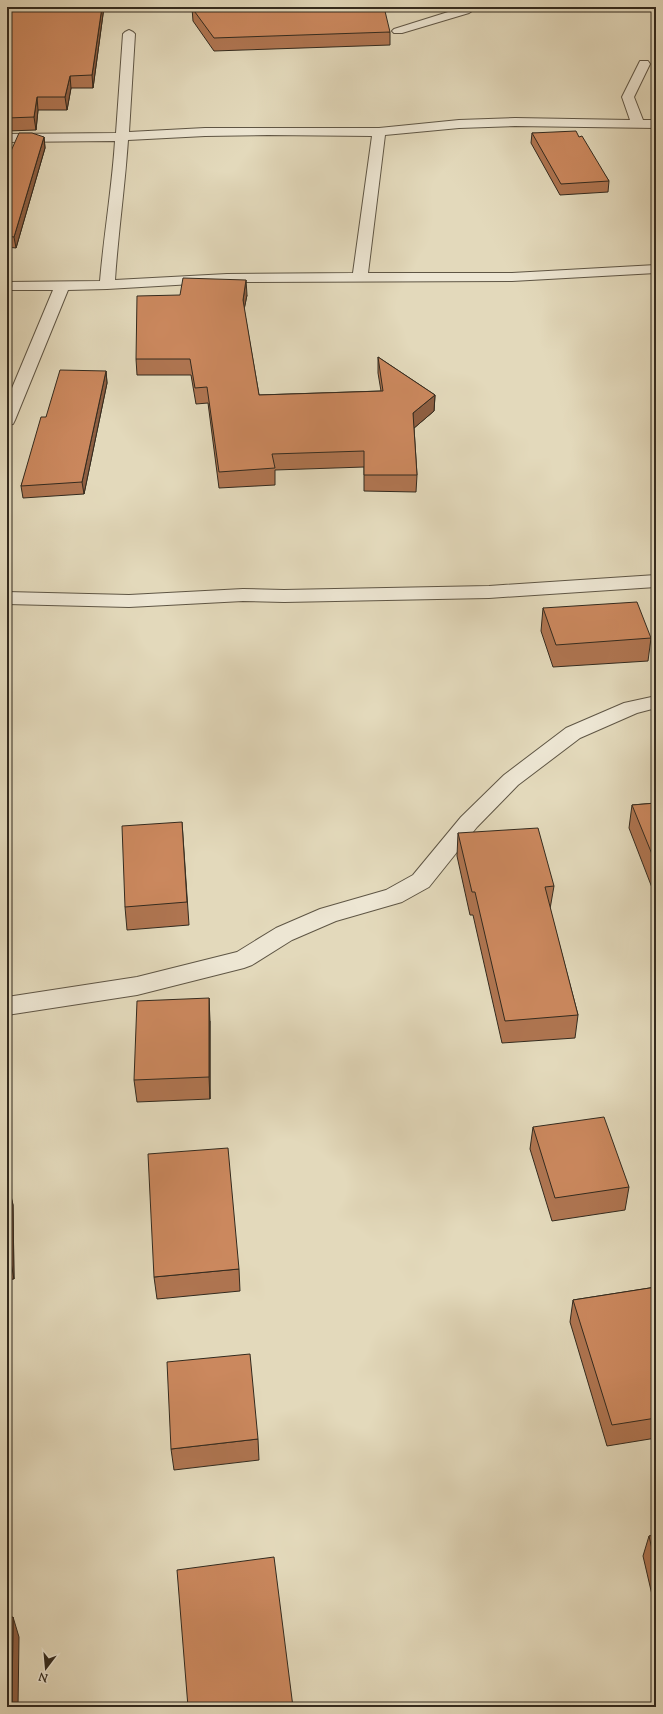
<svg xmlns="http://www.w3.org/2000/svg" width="663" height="1714" font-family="'Sorts Mill Goudy',serif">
<rect width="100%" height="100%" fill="#e3d9bb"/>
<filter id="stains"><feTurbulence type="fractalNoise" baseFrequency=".005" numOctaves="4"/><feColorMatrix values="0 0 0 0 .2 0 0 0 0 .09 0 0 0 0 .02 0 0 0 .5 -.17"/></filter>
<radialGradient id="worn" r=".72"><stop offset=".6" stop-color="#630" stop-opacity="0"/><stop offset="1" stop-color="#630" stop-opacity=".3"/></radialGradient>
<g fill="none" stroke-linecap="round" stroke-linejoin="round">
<defs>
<g id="minor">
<polygon points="464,7 478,7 469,13 402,33 394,33 392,31 394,29"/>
<path d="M129 30 133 32 135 34 129 132 205 128H379L459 120 515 118 630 120 622 97 640 61H648L650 64 634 97 643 120H656V128L515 126 459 128 385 135 368 273H512L656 265V273L512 281 227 282 107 289 68 290 15 420 13 424 7 425V400L53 290H7V282L100 281C104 234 112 188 115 141L7 142V134L116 133 123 34 125 32ZM268 135 372 136 353 273 227 274 115 280C118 233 125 187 128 140L205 136Z"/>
<polygon points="656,575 656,587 489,598 284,602 243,601 129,607 7,604 7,592 129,595 243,589 284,590 489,586"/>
<polygon points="656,696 656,708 637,713 580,738 518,785 477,827 429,887 402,902 336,921 292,940 252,965 244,968 137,995 7,1015 7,997 137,977 237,952 276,928 320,909 386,890 413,875 461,817 504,775 566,728 624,703"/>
</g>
</defs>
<!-- minor casing -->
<use href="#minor" stroke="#5f5645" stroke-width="2"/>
<!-- minor -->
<use href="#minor" fill="#ede6d3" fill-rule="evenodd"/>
</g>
<!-- wall -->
<g fill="#af7551" stroke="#332a1e">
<polygon points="7,7 104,7 93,88 71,88 67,110 38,110 36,130 7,131"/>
<polygon points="192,8 390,32 390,45 214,51 193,21"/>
<polygon points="532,133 579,137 609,181 608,192 560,195 531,143"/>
<polygon points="44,137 45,148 16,248 7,247 7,160"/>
<polygon points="247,295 244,309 259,395 381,391 378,373 378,357 435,395 434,411 414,428 417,475 416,492 364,491 364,467 275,470 275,485 219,488 208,403 196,404 191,375 137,375 136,359"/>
<polygon points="106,371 107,383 84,494 23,498 21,486 46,417"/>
<polygon points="543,608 651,638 648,661 553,667 541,631"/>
<polygon points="656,803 656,898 629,828 632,805"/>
<polygon points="182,822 189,925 127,930 125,907"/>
<polygon points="458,833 554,886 550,909 578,1015 575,1038 502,1043 473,915 470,915 457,856"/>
<polygon points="210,1021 210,1099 137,1102 134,1080"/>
<polygon points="533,1127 629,1187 625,1210 552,1221 530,1149"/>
<polygon points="7,1182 13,1205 14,1279 7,1280"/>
<polygon points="239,1269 240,1291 157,1299 154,1277"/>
<polygon points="656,1287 656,1438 607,1446 570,1322 573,1300"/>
<polygon points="7,1371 11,1389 10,1521 7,1521"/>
<polygon points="258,1439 259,1460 174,1470 171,1449"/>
<polygon points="656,1535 656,1612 643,1556 649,1536"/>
</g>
<!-- shaded-wall -->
<g fill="#8e5f42" stroke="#332a1e">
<polygon points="102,7 104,7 93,88 92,75"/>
<polygon points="70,76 71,88 67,110 65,97"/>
<polygon points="37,97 38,110 36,130 34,117"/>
<polygon points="44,137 45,148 16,248 14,237"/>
<polygon points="246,280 247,295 243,315 243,300"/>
<polygon points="106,371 107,383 84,494 82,482"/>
<polygon points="435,395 434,411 413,429 413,413"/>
<polygon points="209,998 210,1021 210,1099 209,1077"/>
<polygon points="7,1005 11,1027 7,1175"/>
<polygon points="8,1182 13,1205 14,1279 10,1257"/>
<polygon points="7,1371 11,1389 10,1521 7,1508"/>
<polygon points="13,1617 19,1637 18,1707 12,1707"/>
</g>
<!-- building -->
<g fill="#cb885e" stroke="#332a1e">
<polygon points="7,7 102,7 92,75 70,76 65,97 37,97 34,117 7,118"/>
<polygon points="192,7 384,7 390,32 214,38 192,8"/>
<polygon points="576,131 579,137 582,136 609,181 561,184 532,133"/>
<polygon points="19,133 32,133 44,137 14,237 7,236 7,160"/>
<polygon points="183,278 246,280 243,300 259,395 383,391 378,357 435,395 413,413 417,475 364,475 364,451 272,454 275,468 219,472 207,387 195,388 190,359 136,359 137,296 180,295"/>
<polygon points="60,370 106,371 82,482 21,486 41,417 46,417"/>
<polygon points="637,602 651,638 556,645 543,608"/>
<polygon points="656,803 656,864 632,805"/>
<polygon points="182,822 187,902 125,907 122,826"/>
<polygon points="538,828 554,886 545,887 578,1015 505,1021 475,892 472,892 458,833"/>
<polygon points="209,998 209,1077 134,1080 137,1001"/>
<polygon points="604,1117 629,1187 555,1198 533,1127"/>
<polygon points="228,1148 239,1269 154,1277 148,1154"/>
<polygon points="7,1182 8,1182 10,1257 7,1258"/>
<polygon points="656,1287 656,1418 612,1425 573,1300"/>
<polygon points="250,1354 258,1439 171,1449 167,1362"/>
<polygon points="656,1535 656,1567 649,1536"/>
<polygon points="274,1557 293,1707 188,1707 177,1570"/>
<polygon points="13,1617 12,1707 7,1707 7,1618"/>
</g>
<!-- margin -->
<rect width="663" height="1714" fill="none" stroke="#e3d9bb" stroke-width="24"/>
<rect x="8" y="8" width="647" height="1698" fill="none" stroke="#332a1e" stroke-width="2"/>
<rect x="12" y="12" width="639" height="1690" fill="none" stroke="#332a1e"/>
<!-- north arrow -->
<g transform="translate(46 1668) rotate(196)" stroke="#ede6d3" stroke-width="3" paint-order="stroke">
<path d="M0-3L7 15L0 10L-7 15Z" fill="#332a1e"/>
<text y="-6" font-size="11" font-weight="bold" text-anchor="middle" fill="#332a1e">N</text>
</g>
<rect width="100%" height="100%" filter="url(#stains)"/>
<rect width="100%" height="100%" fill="url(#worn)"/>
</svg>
